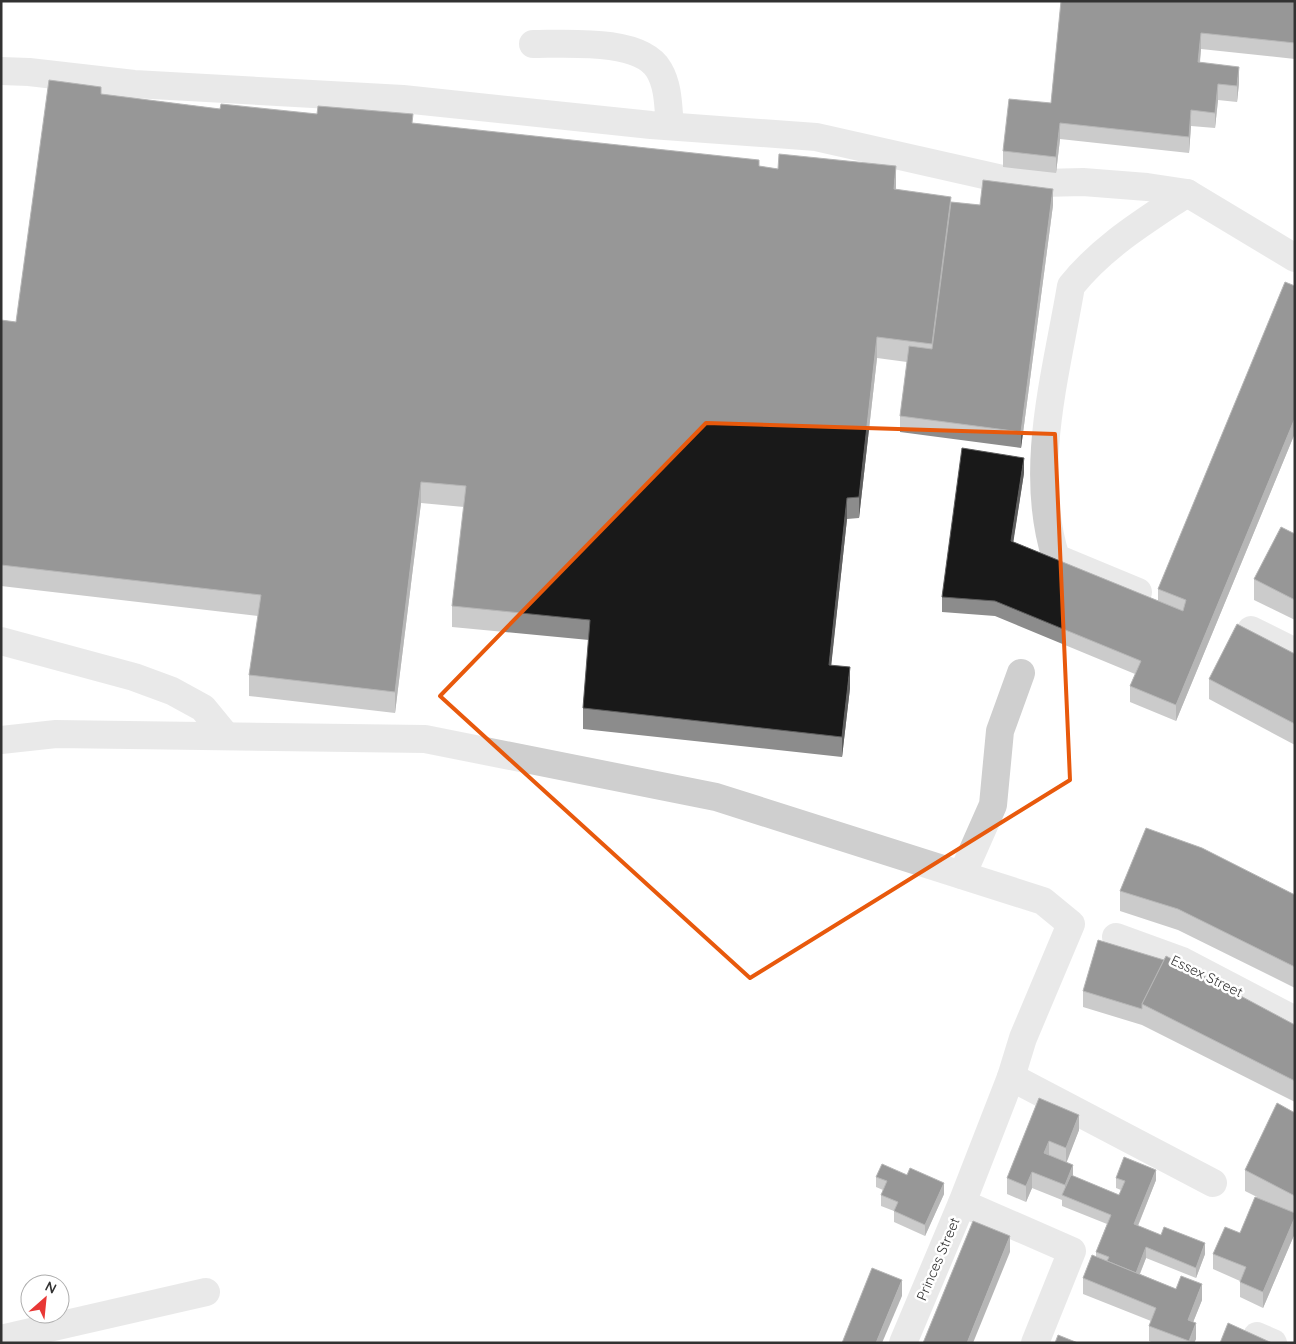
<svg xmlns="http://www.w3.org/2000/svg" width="1296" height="1344" font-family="Quicksand,sans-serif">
<rect width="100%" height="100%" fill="#fff"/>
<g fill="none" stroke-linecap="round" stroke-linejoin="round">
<!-- minor -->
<g stroke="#cfcfcf" stroke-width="28">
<path d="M533 44C566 44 641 38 659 70 669 87 668 108 670 126"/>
<polyline points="1,71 29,72 134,84 403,99 651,125 816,137 1002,179 1042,183 1083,182 1147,187 1187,193 1295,258"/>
<path d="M1138 592 1056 558C1028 470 1056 375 1071 286 1103 246 1145 221 1187 193"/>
<polyline points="1251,630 1295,652"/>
<polyline points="1,641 134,677 172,691 203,708 226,736"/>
<polyline points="1,740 56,734 425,739 716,797 1043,901 1071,924 1023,1038 1011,1077"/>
<polyline points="962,875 993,805 1000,731 1021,673"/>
<polyline points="1116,937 1182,961 1295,1020"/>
<polyline points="962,1203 1011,1077 1213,1183"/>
<polyline points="1257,1336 1273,1343"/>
<polyline points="1,1339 206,1292"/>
<polyline points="903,1343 962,1203 1072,1251 1035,1343"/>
</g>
</g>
<!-- wall -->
<g fill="#8c8c8c">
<polygon points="1061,1 1295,1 1295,59 1201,49 1200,63 1239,83 1237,102 1218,100 1215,128 1191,126 1189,153 1060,139 1056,173 1003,167 1003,151 1051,103"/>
<polygon points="101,94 220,109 317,114 413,123 759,166 896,186 896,189 951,202 980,205 1053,205 1021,448 900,432 900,416 907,362 877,358 859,518 847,519 831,665 850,688 842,757 583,729 583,708 589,640 452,627 452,606 464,507 421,503 395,713 249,696 249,675 258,616 1,586 1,320 16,322"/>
<polygon points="1295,286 1295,433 1176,721 1130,702 1130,686 1135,674 995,616 942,612 942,597 1024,473 1013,542 1158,601 1158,589"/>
<polygon points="1295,534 1295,620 1254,600 1254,579"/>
<polygon points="1295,654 1295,745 1209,699 1209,679"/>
<polygon points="1120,891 1295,895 1295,988 1178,930 1120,911"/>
<polygon points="1083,991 1295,1025 1295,1102 1142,1025 1083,1007"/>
<polygon points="1039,1098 1079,1130 1066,1162 1073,1176 1119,1195 1121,1190 1116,1188 1116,1178 1156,1180 1138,1226 1205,1254 1196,1278 1146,1258 1140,1274 1202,1300 1193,1322 1196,1339 1194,1343 1153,1343 1149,1341 1149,1326 1151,1321 1083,1294 1083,1278 1096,1257 1096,1252 1107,1224 1062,1206 1062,1200 1032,1188 1026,1202 1007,1194 1007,1178"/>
<polygon points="1295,1113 1295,1233 1263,1308 1240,1297 1240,1281 1213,1269 1213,1254 1240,1233 1257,1197 1245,1191 1245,1170"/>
<polygon points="876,1177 944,1194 925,1236 894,1222 894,1211 881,1206 881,1195 883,1190 876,1187"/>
</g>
<!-- shaded-wall -->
<g fill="#5e5e5e">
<polygon points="1201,33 1201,49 1198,78 1198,62"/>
<polygon points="1239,67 1239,83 1237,102 1237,86"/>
<polygon points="1218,84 1218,100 1215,128 1215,113"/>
<polygon points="1191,110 1191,126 1189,153 1189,137"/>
<polygon points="1060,123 1060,139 1056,173 1056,157"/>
<polygon points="896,166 896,186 894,210 894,189"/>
<polygon points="1053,189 1053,205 1021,448 1021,432"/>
<polygon points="877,337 877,358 859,518 859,497"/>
<polygon points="1295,418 1295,433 1176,721 1176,705"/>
<polygon points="1024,458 1024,473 1011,557 1011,541"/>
<polygon points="421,482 421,503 395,713 395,692"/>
<polygon points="847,498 847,519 829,686 829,665"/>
<polygon points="850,667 850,688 842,757 842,737"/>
<polygon points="1079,1115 1079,1130 1066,1164 1066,1148"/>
<polygon points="1049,1141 1049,1157 1044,1153"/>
<polygon points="1073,1165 1073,1180 1065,1196 1065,1185"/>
<polygon points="1156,1170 1156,1180 1134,1235 1134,1224"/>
<polygon points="1032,1172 1032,1188 1026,1202 1026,1186"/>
<polygon points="944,1183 944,1194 925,1236 925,1225"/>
<polygon points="1295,1217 1295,1233 1263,1308 1263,1292"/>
<polygon points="1010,1236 1010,1252 973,1343 967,1343"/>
<polygon points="1205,1243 1205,1254 1196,1278 1196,1268"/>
<polygon points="1146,1247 1146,1258 1134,1288 1134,1277"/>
<polygon points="902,1280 902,1296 882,1343 876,1343"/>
<polygon points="1202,1284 1202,1300 1188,1335 1188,1320"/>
<polygon points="1196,1323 1196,1339 1194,1343 1189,1343"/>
</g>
<!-- building -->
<g fill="#191919" stroke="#5e5e5e">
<polygon points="1061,1 1295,1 1295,43 1201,33 1198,62 1239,67 1237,86 1218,84 1215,113 1191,110 1189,137 1060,123 1056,157 1003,151 1009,99 1051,103"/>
<polygon points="49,80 101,87 101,94 220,109 221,104 317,114 318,106 413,114 412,123 759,160 759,166 778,169 779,154 896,166 894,189 951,197 932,344 877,337 859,497 847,498 829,665 850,667 842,737 583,708 590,620 452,606 466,486 421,482 395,692 249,675 261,595 1,565 1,320 16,322"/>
<polygon points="983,180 1053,189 1021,432 900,416 909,346 932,349 951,202 980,205"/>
<polygon points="1285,282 1295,286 1295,418 1176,705 1130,686 1141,661 995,601 942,597 962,448 1024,458 1011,541 1183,611 1186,600 1158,589"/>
<polygon points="1281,527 1295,534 1295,600 1254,579"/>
<polygon points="1237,624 1295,654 1295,724 1209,679"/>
<polygon points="1146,828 1202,848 1295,895 1295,967 1178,909 1120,891"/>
<polygon points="1098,940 1164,960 1142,1004 1142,1009 1083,991"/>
<polygon points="1166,956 1295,1025 1295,1081 1142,1004"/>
<polygon points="1039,1098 1079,1115 1066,1148 1049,1141 1044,1153 1073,1165 1065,1185 1032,1172 1026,1186 1007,1178"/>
<polygon points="1277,1103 1295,1113 1295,1196 1245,1170"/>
<polygon points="1124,1157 1156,1170 1134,1224 1161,1235 1164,1227 1205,1243 1196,1268 1146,1247 1136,1273 1107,1261 1109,1257 1096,1252 1111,1215 1062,1195 1071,1175 1119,1195 1125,1181 1116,1178"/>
<polygon points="882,1164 907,1175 910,1168 944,1183 925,1225 894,1211 898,1202 881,1195 887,1181 876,1177"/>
<polygon points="1255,1197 1295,1213 1295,1217 1263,1292 1240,1282 1246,1267 1213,1254 1225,1227 1240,1233"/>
<polygon points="973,1221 1010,1236 967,1343 923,1343"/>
<polygon points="1092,1255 1176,1289 1181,1276 1202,1284 1188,1320 1196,1323 1189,1341 1149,1326 1156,1308 1083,1278"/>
<polygon points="872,1268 902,1280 876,1343 842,1343"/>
<polygon points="1228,1323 1272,1343 1220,1343"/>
<polygon points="1058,1335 1078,1343 1055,1343"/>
</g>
<!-- marked area -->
<path d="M0 0H1296V1344H0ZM706 423 1055 434 1070 780 750 978 440 696Z" fill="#fff" fill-opacity=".55" fill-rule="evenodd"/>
<path fill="none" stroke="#e8590c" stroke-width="4" stroke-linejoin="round" d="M706 423 1055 434 1070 780 750 978 440 696Z"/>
<g text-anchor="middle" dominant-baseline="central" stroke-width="5" stroke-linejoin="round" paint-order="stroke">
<!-- street labels -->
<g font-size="14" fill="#323232" stroke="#fff">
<text transform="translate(1207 976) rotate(26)">Essex Street</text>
<text transform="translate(938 1259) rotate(-67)">Princes Street</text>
</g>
</g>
<!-- border -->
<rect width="1296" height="1344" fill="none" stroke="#323232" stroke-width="5"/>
<!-- north arrow -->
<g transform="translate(45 1299) rotate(27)"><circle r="24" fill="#ffffff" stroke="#adadad"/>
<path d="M0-4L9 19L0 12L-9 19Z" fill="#e83735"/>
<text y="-8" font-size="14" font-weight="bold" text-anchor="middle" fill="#323232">N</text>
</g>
</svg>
